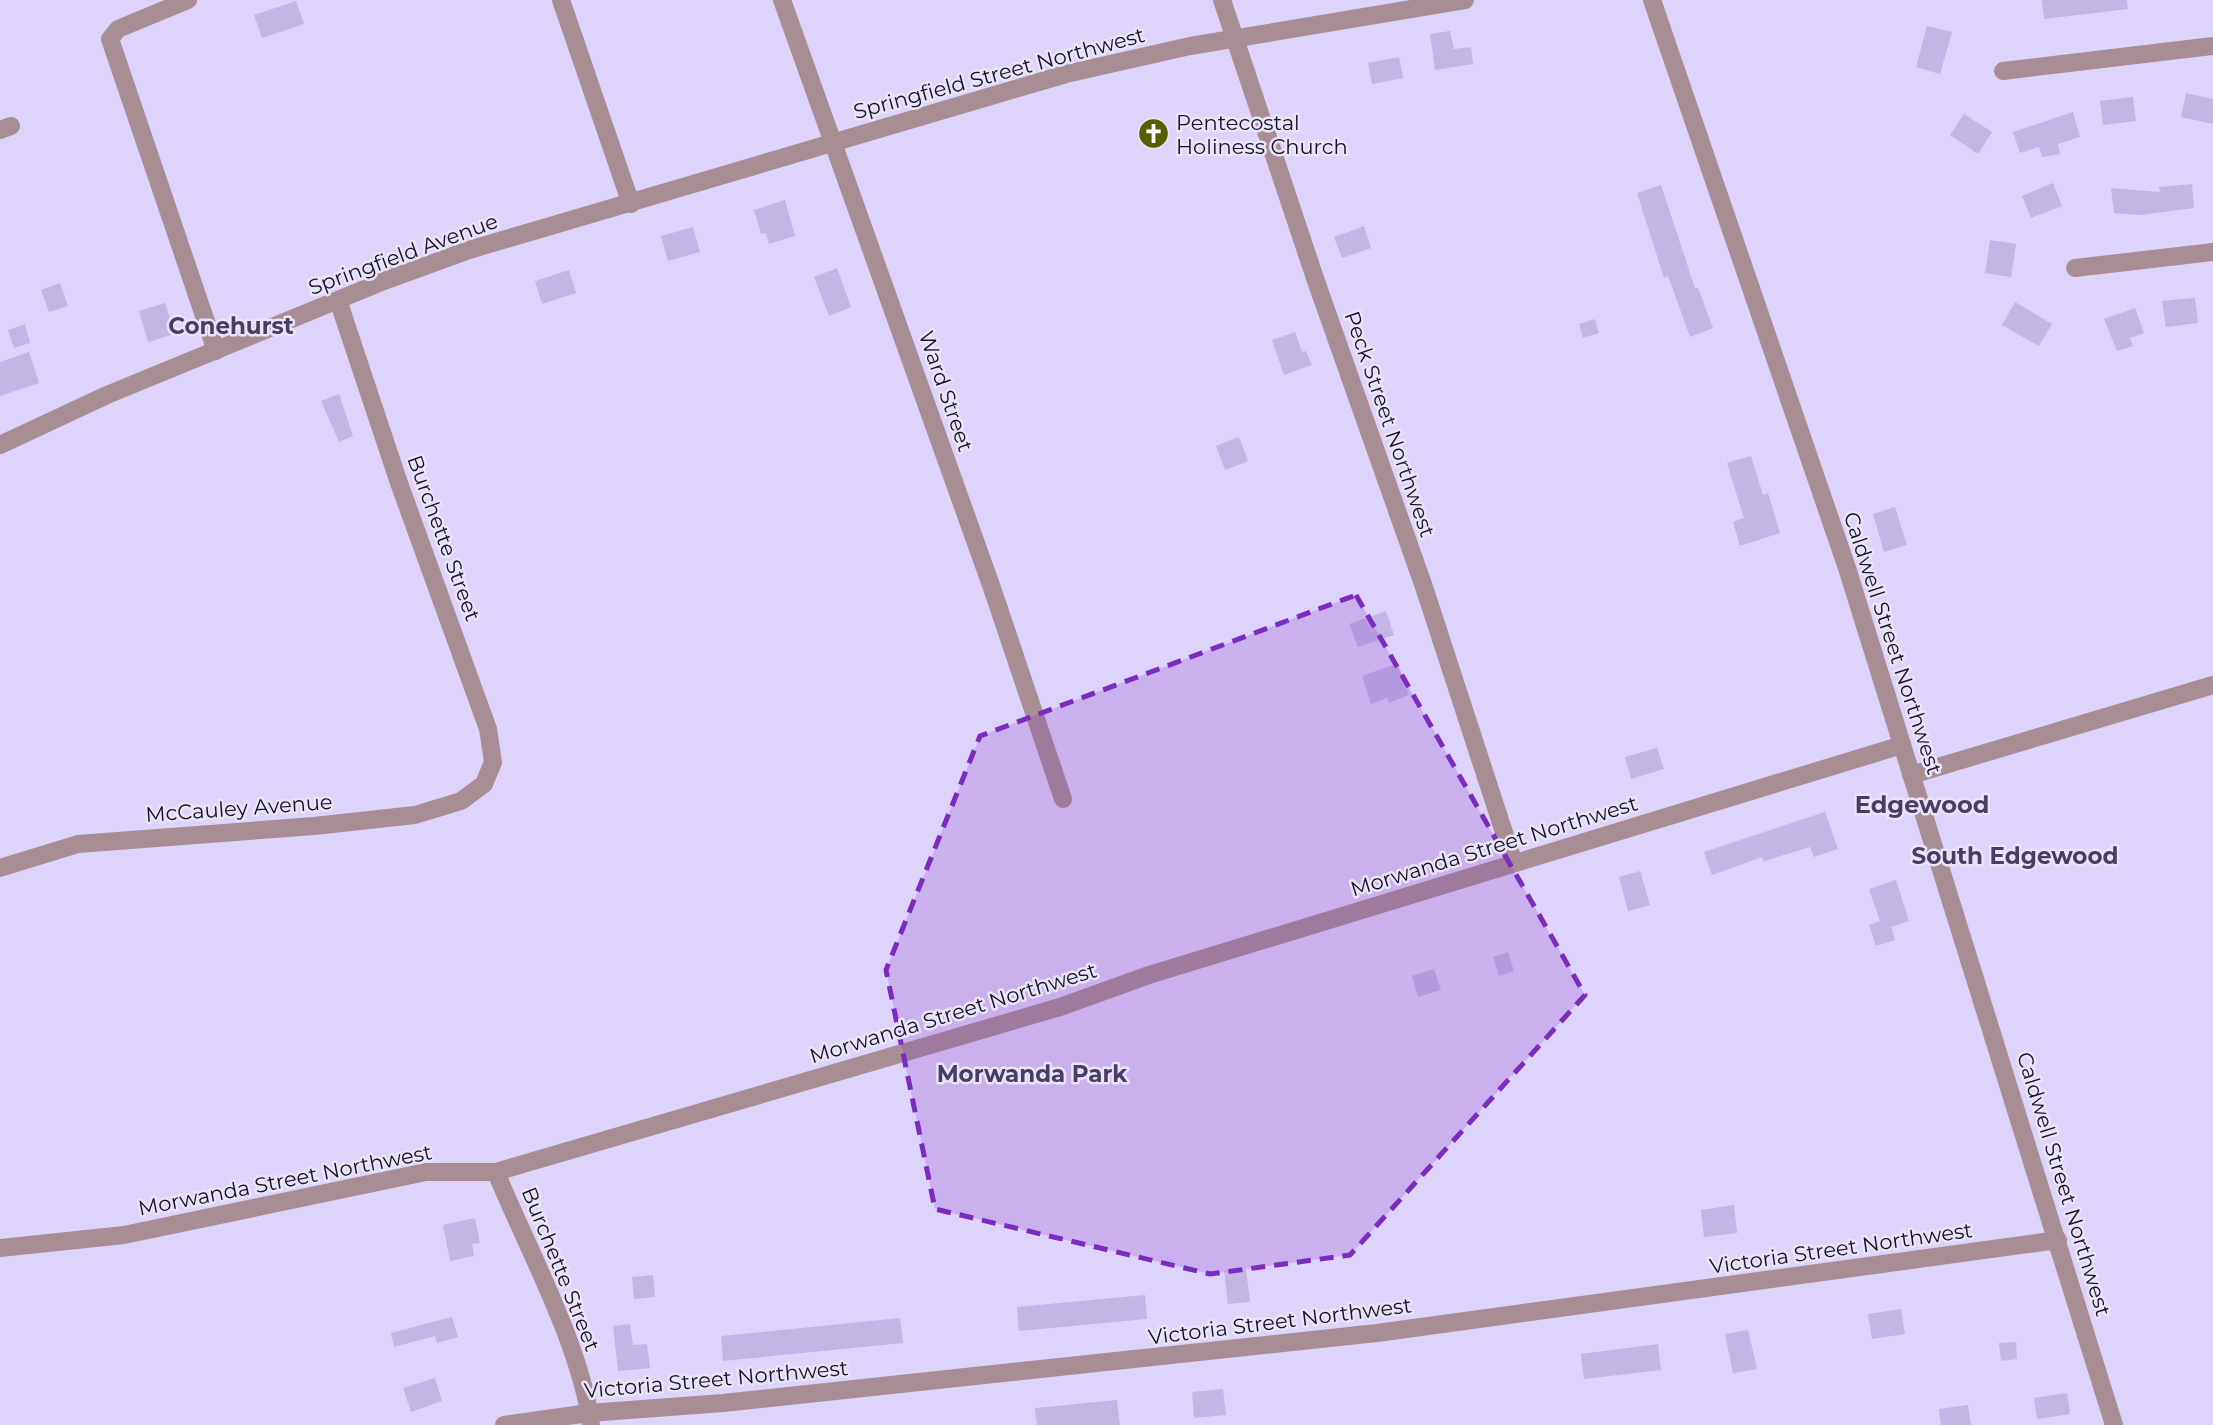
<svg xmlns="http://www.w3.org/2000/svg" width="2213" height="1425" font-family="Montserrat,sans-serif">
<rect width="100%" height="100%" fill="#ded3fb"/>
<!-- building -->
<g fill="#c3b5e6">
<polygon points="2042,0 2127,0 2128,9 2044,19"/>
<polygon points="296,1 304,24 262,38 254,15"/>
<polygon points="1927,26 1952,32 1940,74 1916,67"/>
<polygon points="1450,31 1454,49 1471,47 1473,64 1435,70 1430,34"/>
<polygon points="1399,57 1403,78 1372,84 1368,63"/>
<polygon points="2186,93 2213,99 2213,124 2181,117"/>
<polygon points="2133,97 2136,121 2103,125 2100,101"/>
<polygon points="2073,112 2080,137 2058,144 2060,154 2042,157 2039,147 2020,153 2013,132"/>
<polygon points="1964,114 1992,132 1978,154 1950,135"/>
<polygon points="2053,183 2062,206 2031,218 2022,196"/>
<polygon points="2192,184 2194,208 2140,215 2114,213 2111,188 2160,192 2159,187"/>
<polygon points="1661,185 1695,288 1698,288 1713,328 1690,337 1668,276 1664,278 1637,193"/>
<polygon points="785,200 795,236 769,244 766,233 761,234 754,210"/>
<polygon points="1364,226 1371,248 1342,258 1334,237"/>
<polygon points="693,227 700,252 668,261 661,236"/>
<polygon points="1990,240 2016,244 2011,277 1985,273"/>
<polygon points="837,268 851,307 829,316 814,277"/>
<polygon points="569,270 576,293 542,304 535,281"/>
<polygon points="60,283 68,306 49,312 41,290"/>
<polygon points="2195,298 2198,323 2166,327 2162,301"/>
<polygon points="2015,302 2052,324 2039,346 2002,325"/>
<polygon points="165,303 175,334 148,342 139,311"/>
<polygon points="2135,308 2144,333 2130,338 2133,346 2117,351 2104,319"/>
<polygon points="1595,319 1599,333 1583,338 1579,324"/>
<polygon points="25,324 30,343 14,348 8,330"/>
<polygon points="1295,332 1302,352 1306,351 1312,365 1284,375 1272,340"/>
<polygon points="29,352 39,383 0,396 0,362"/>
<polygon points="339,394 353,436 339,442 321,401"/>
<polygon points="1239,437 1248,461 1225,470 1216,446"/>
<polygon points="1751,456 1763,495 1768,493 1780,533 1740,546 1733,522 1744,518 1727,463"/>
<polygon points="1895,507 1907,545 1884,552 1873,514"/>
<polygon points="1386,611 1394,635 1358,647 1349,624"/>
<polygon points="1398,663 1409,695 1389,703 1387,698 1371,704 1362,676"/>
<polygon points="1657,748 1664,769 1631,779 1625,757"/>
<polygon points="1825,812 1838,849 1814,857 1810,847 1764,861 1762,857 1712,875 1704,852"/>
<polygon points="1640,871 1650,905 1628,911 1619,877"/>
<polygon points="1896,880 1909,921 1891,927 1895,940 1876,946 1869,925 1880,921 1869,889"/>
<polygon points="1508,952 1514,971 1499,976 1493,957"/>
<polygon points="1434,969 1441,990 1418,997 1412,976"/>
<polygon points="1734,1205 1737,1233 1704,1237 1701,1210"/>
<polygon points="475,1218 480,1243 472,1244 474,1256 450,1261 443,1225"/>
<polygon points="1246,1269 1250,1302 1228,1304 1224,1271"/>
<polygon points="653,1275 655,1297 634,1299 632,1277"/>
<polygon points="1145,1295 1147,1319 1019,1331 1017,1307"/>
<polygon points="1901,1309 1905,1334 1872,1339 1868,1314"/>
<polygon points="452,1317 458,1337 437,1343 435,1336 394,1347 391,1333"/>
<polygon points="900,1318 903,1343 723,1361 721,1336"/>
<polygon points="630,1324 633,1345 647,1344 650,1368 618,1371 613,1326"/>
<polygon points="1748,1330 1757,1369 1733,1373 1725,1334"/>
<polygon points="2016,1342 2017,1359 2001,1361 1999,1343"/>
<polygon points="1658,1344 1661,1370 1584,1379 1581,1354"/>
<polygon points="435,1378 442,1401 411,1412 403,1388"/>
<polygon points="1223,1389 1226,1415 1194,1418 1192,1392"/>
<polygon points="2067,1393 2070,1414 2037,1419 2034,1398"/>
<polygon points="1117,1400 1120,1425 1037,1425 1035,1408"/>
<polygon points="1968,1405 1971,1425 1941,1425 1939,1409"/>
</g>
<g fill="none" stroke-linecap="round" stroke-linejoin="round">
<!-- minor -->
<g stroke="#a78e95" stroke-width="18">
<polyline points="188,0 118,29 110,39 216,351"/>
<polyline points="561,0 631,204"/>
<polyline points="782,0 992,588 1063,799"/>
<polyline points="1222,0 1317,284 1424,587 1514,863"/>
<polyline points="1652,0 1847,568 2114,1425"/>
<polyline points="2003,71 2213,46"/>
<polyline points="0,130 11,126"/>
<polyline points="2075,268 2213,252"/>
<polyline points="0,445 107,395 384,281 469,250 1066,74 1190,46 1465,0"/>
<polyline points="1911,775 2213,685"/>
<polyline points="0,868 78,844 314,826 415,815 461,801 484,784 493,762 488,729 399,483 338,300"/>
<path d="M496 1172C527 1248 581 1345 591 1425"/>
<polyline points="0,1248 124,1235 426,1172 496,1172 1060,1007 1149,975 1902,745"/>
<polyline points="504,1425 589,1413 723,1403 1377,1333 2058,1240"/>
</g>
</g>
<!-- marked area -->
<path fill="#7b2cbf" fill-opacity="0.2" stroke="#7b2cbf" stroke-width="5" stroke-dasharray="14 9" stroke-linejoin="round" d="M1356 595 1585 995 1350 1255 1210 1274 935 1209 886 970 980 736Z"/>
<!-- icons -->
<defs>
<symbol id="church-disc" viewBox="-11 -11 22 22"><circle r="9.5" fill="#535f00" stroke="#e9e4f8"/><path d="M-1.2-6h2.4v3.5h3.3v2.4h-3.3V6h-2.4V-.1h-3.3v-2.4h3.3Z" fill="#fff"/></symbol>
</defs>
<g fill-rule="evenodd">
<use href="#church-disc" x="1136" y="116" width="35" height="35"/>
</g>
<g text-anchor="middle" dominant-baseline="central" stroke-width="5" stroke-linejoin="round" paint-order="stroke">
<!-- street labels -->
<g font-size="21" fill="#171123" stroke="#e9e4f8">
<text transform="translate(999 73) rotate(-15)">Springfield Street Northwest</text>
<text transform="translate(403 254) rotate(-20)">Springfield Avenue</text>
<text transform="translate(946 391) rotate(71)">Ward Street</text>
<text transform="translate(1390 424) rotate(71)">Peck Street Northwest</text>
<text transform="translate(444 538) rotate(70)">Burchette Street</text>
<text transform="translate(1893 643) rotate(72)">Caldwell Street Northwest</text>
<text transform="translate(239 808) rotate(-4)">McCauley Avenue</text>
<text transform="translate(1494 846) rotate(-17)">Morwanda Street Northwest</text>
<text transform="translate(953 1013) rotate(-17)">Morwanda Street Northwest</text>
<text transform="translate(285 1180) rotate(-11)">Morwanda Street Northwest</text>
<text transform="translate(2064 1184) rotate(73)">Caldwell Street Northwest</text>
<text transform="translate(1841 1248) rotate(-8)">Victoria Street Northwest</text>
<text transform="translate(561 1269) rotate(68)">Burchette Street</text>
<text transform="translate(1280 1321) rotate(-7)">Victoria Street Northwest</text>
<text transform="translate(716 1379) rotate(-5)">Victoria Street Northwest</text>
</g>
<!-- poi labels -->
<g font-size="21" fill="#171123" stroke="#e9e4f8" text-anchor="start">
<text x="1176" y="122">Pentecostal<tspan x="1176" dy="24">Holiness Church</tspan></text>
</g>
<!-- neighbourhood labels -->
<g font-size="23" font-weight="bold" fill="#493c65" stroke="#e9e4f8">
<text x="231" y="326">Conehurst</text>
<text x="2015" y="856">South Edgewood</text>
<text x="1032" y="1074">Morwanda Park</text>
</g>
<!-- quarter labels -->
<g font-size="24" font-weight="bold" fill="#493c65" stroke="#e9e4f8">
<text x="1922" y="804">Edgewood</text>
</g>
</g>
</svg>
